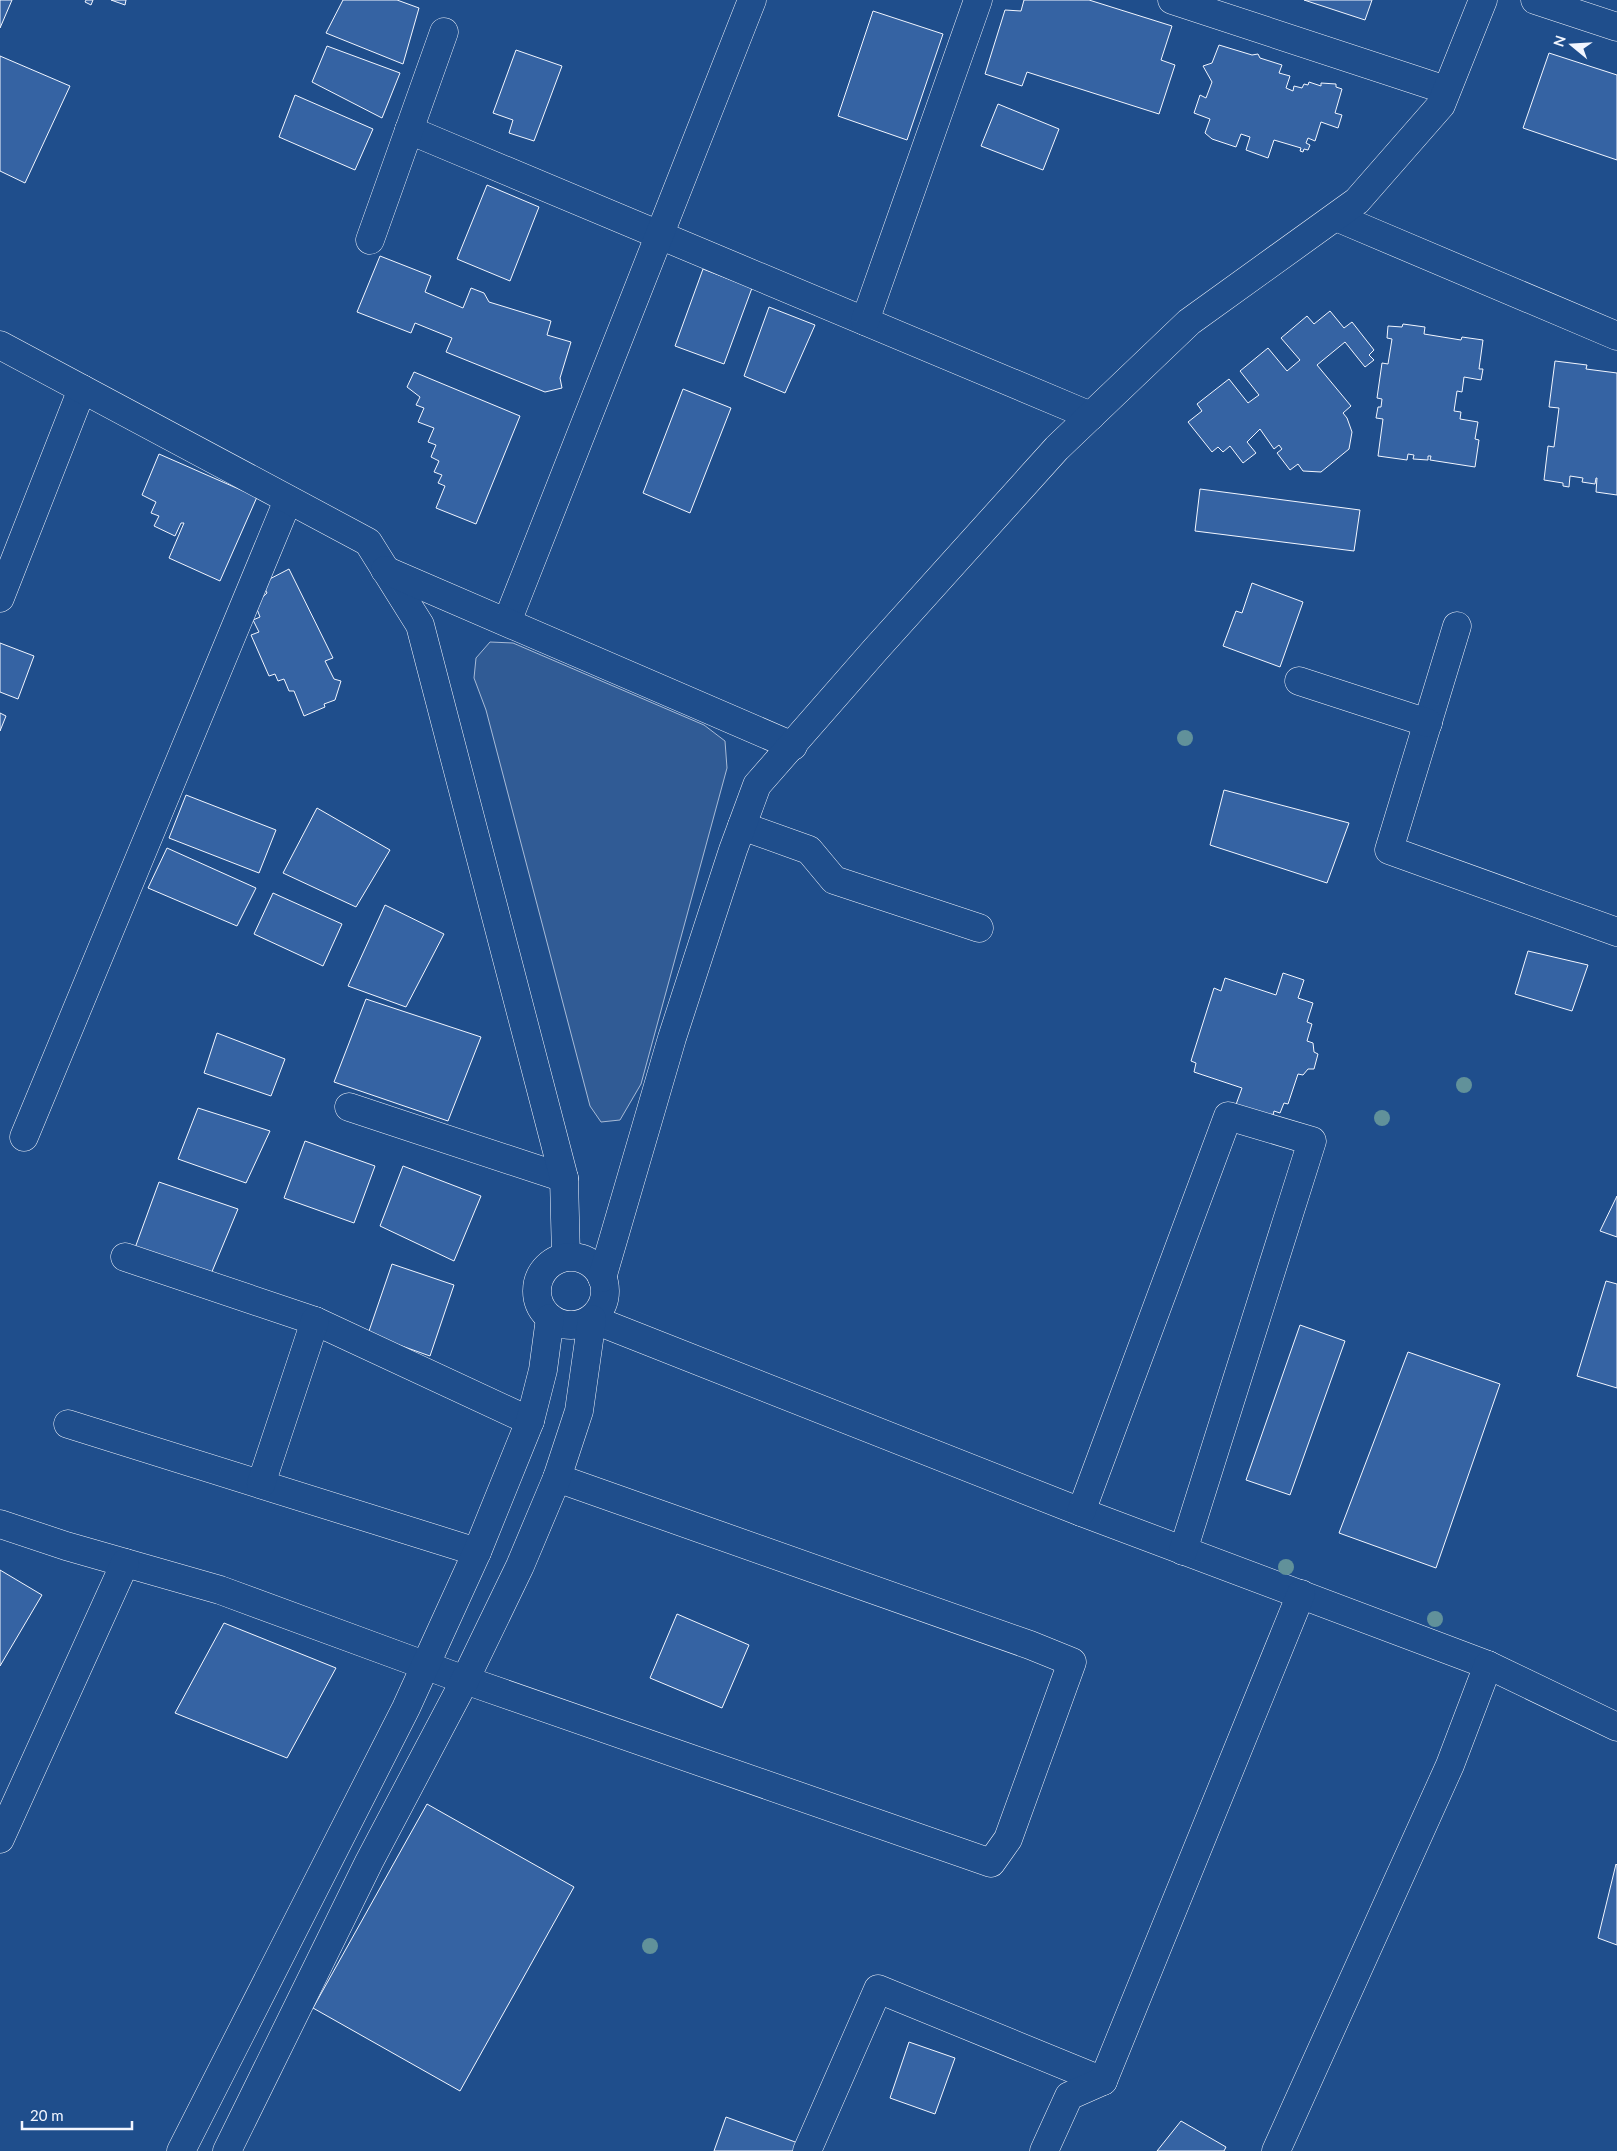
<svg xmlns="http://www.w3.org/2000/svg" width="1617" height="2151" font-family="Lato,sans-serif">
<rect width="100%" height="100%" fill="#1f4e8c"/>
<!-- built -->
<polygon fill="#305b95" stroke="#a8bbd7" points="490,642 513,643 704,725 725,741 727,768 641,1084 620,1120 601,1122 590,1106 486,710 474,678 476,658"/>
<!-- building -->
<g fill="#3563a3" stroke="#f2f6ff">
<polygon points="0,0 12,0 0,28"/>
<polygon points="86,0 93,0 91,5 85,2"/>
<polygon points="111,0 126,0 125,5"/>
<polygon points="343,0 397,0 419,8 403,64 326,33"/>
<polygon points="1024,0 1089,0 1172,26 1161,60 1175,65 1159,114 1027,72 1022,86 985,74 1005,10 1021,11"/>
<polygon points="1304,0 1372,0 1365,20"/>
<polygon points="873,11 943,34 907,140 838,116"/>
<polygon points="1219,45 1252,55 1258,54 1260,58 1282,65 1279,73 1290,76 1286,88 1293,91 1294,86 1302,88 1304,84 1308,85 1309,82 1321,86 1321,83 1336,84 1336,87 1342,89 1335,113 1342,115 1338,128 1321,122 1315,141 1308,138 1306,143 1310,145 1308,150 1304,149 1303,152 1300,151 1301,148 1274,140 1268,158 1246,150 1250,137 1241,134 1236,147 1212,139 1205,133 1210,119 1194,113 1200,95 1206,98 1212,82 1203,66 1212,63"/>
<polygon points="327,46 400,73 382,118 312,82"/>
<polygon points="516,50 562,66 534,141 509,133 513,120 493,113"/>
<polygon points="1549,53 1617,75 1617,160 1523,128"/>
<polygon points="0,56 70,86 25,183 0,171"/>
<polygon points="295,95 373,129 355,170 279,137"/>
<polygon points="998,104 1059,129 1043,170 981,146"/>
<polygon points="487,185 539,207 510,281 457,259"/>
<polygon points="380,256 431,276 425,292 463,308 471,288 484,293 489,302 551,321 547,335 571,342 560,378 562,388 545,392 446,352 452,338 415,323 411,333 357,312"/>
<polygon points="703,269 752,288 724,364 675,346"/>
<polygon points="769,307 815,325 785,393 744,376"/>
<polygon points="1330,311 1344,328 1352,322 1374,350 1369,355 1374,360 1365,367 1345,342 1317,365 1351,406 1343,413 1347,418 1352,432 1349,449 1321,472 1303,471 1298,464 1290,470 1277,453 1282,449 1279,445 1274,449 1260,429 1247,442 1256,453 1243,463 1230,446 1223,452 1218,447 1212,452 1188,422 1202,411 1197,404 1229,379 1248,403 1259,395 1240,371 1268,348 1287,371 1300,360 1281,338 1307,316 1314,324"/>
<polygon points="1403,324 1425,327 1424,334 1461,340 1462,337 1483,340 1479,369 1483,369 1481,380 1464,377 1462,392 1457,391 1454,411 1461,412 1460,419 1478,422 1475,439 1479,440 1475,467 1430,460 1431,456 1428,456 1428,460 1413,459 1414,455 1408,454 1407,460 1378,456 1383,419 1376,418 1378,407 1381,407 1382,399 1377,398 1382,363 1388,364 1392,339 1387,338 1388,326 1402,327"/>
<polygon points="1555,361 1587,365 1586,369 1617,373 1617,495 1596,492 1597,478 1596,478 1595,484 1582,482 1583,478 1570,476 1569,487 1563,486 1563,483 1544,480 1548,446 1554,447 1559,408 1549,407"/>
<polygon points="414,372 520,416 476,524 436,508 445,486 438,483 442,475 434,472 439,461 431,457 436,445 428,442 434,428 418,422 424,408 416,405 420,397 407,387"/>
<polygon points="683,389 731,408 690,513 643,493"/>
<polygon points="159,454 257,497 220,581 169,558 184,523 181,523 175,536 154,526 159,516 151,513 156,502 142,495"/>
<polygon points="1200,489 1360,510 1354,551 1195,531"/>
<polygon points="289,569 333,658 325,661 334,679 341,681 335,700 324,704 325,707 304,716 294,691 289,691 284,679 278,681 275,674 269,676 251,635 259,632 253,620 260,617 255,604 267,593 262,583"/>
<polygon points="1252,583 1303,602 1280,667 1223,646 1236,611 1242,613"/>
<polygon points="0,643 34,656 18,699 0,692"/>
<polygon points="0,713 6,716 0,731"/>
<polygon points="1224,790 1349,823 1327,883 1210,845"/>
<polygon points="186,795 276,830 259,873 169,838"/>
<polygon points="317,808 390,850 356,907 283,873"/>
<polygon points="167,848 256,888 237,926 148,888"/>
<polygon points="273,893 342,924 323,966 254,934"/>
<polygon points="385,905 444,934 406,1007 348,986"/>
<polygon points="1528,951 1588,965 1572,1011 1515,994"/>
<polygon points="1283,973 1304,980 1298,998 1313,1003 1307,1022 1312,1024 1307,1041 1313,1043 1314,1052 1318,1054 1314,1069 1308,1069 1303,1075 1298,1074 1288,1104 1284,1103 1280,1113 1274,1111 1273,1115 1234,1110 1242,1088 1194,1072 1196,1063 1191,1061 1214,988 1221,991 1225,978 1276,995"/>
<polygon points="366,999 481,1037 448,1121 334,1082"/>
<polygon points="217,1033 285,1059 271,1096 204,1073"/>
<polygon points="198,1108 270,1131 246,1183 178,1159"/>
<polygon points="305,1141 375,1166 354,1223 284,1198"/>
<polygon points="403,1166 481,1196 454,1261 380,1226"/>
<polygon points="159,1182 238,1209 211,1274 135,1248"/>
<polygon points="1617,1196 1617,1237 1600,1231"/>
<polygon points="392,1264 454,1285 430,1356 368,1334"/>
<polygon points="1606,1281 1617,1284 1617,1388 1577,1376"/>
<polygon points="1300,1325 1345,1341 1290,1495 1246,1480"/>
<polygon points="1408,1352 1500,1384 1436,1568 1339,1533"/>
<polygon points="0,1570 42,1595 0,1666"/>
<polygon points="677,1614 749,1645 722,1708 650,1678"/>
<polygon points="224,1623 336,1668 287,1758 175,1713"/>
<polygon points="427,1804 574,1887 460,2091 313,2008"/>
<polygon points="1616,1864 1617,1865 1617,1945 1598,1938"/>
<polygon points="909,2042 955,2058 935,2114 890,2098"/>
<polygon points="726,2117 798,2143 795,2151 714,2151"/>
<polygon points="1181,2121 1226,2147 1224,2151 1157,2151"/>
</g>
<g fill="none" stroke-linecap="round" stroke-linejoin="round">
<defs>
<g id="minor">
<polyline points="1172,0 1446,90"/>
<polyline points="1535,0 1617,27"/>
<polyline points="409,130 1091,416"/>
<polyline points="1336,217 1617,336"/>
<polyline points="370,240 444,32"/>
<polyline points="865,321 978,0"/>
<polyline points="0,598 82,389"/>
<polyline points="507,622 752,0"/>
<polyline points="1457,626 1389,850 1617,932"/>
<polyline points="1299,681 1428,723"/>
<polyline points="742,826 809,850 834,880 979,928"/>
<polyline points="349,1107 564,1178"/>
<polyline points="24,1137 288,500"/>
<polyline points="125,1257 315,1321 530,1421"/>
<polyline points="592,1319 1081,1512 1488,1665"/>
<polyline points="68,1424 477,1552"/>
<polyline points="261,1484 315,1321"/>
<polyline points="1081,1512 1228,1116 1312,1141 1183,1551"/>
<polyline points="0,1524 66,1546 220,1590 465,1680 991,1863 1008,1839 1072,1662 1030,1645 557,1478"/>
<polyline points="0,1839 125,1563"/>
<polyline points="807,2151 878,1989 1103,2081"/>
<polyline points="1044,2151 1069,2096 1103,2081 1301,1594"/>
<polyline points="1276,2151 1450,1765 1488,1665 1617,1727"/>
</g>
<g id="tertiary">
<polyline points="0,345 368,542 420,625 564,1178 566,1257"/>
<polyline points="385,570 793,746"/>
<circle cx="571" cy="1291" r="34"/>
<polyline points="602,1278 672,1038 733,850 757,785 876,649 1057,448 1189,322 1357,201 1441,105 1483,0"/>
<polyline points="181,2151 406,1708 477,1552 530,1421 543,1370 550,1318"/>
<polyline points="227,2151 369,1862 465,1680 520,1566 557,1478 579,1411 592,1319"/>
</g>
</defs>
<!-- minor casing -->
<use href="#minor" stroke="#f2f6ff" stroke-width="29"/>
<!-- tertiary casing -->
<use href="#tertiary" stroke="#f2f6ff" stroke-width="29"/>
<!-- minor -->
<use href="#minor" stroke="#1f4e8c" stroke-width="28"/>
<!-- tertiary -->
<use href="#tertiary" stroke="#1f4e8c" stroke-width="28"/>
</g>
<!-- trees -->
<g fill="#61919a">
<circle cx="1185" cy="738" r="8"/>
<circle cx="1464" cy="1085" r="8"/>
<circle cx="1382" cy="1118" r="8"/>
<circle cx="1286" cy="1567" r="8"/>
<circle cx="1435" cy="1619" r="8"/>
<circle cx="650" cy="1946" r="8"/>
</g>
<!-- north arrow -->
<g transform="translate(1572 45) rotate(288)" stroke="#1f4e8c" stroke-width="4" paint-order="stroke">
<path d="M0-4L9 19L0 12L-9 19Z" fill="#f2f6ff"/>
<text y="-8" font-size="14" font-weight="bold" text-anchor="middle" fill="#f2f6ff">N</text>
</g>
<!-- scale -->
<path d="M22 2121v8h110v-8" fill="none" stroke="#f2f6ff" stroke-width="2.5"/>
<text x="30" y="2121" font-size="15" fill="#f2f6ff" stroke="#1f4e8c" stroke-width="4" paint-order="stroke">20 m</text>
</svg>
